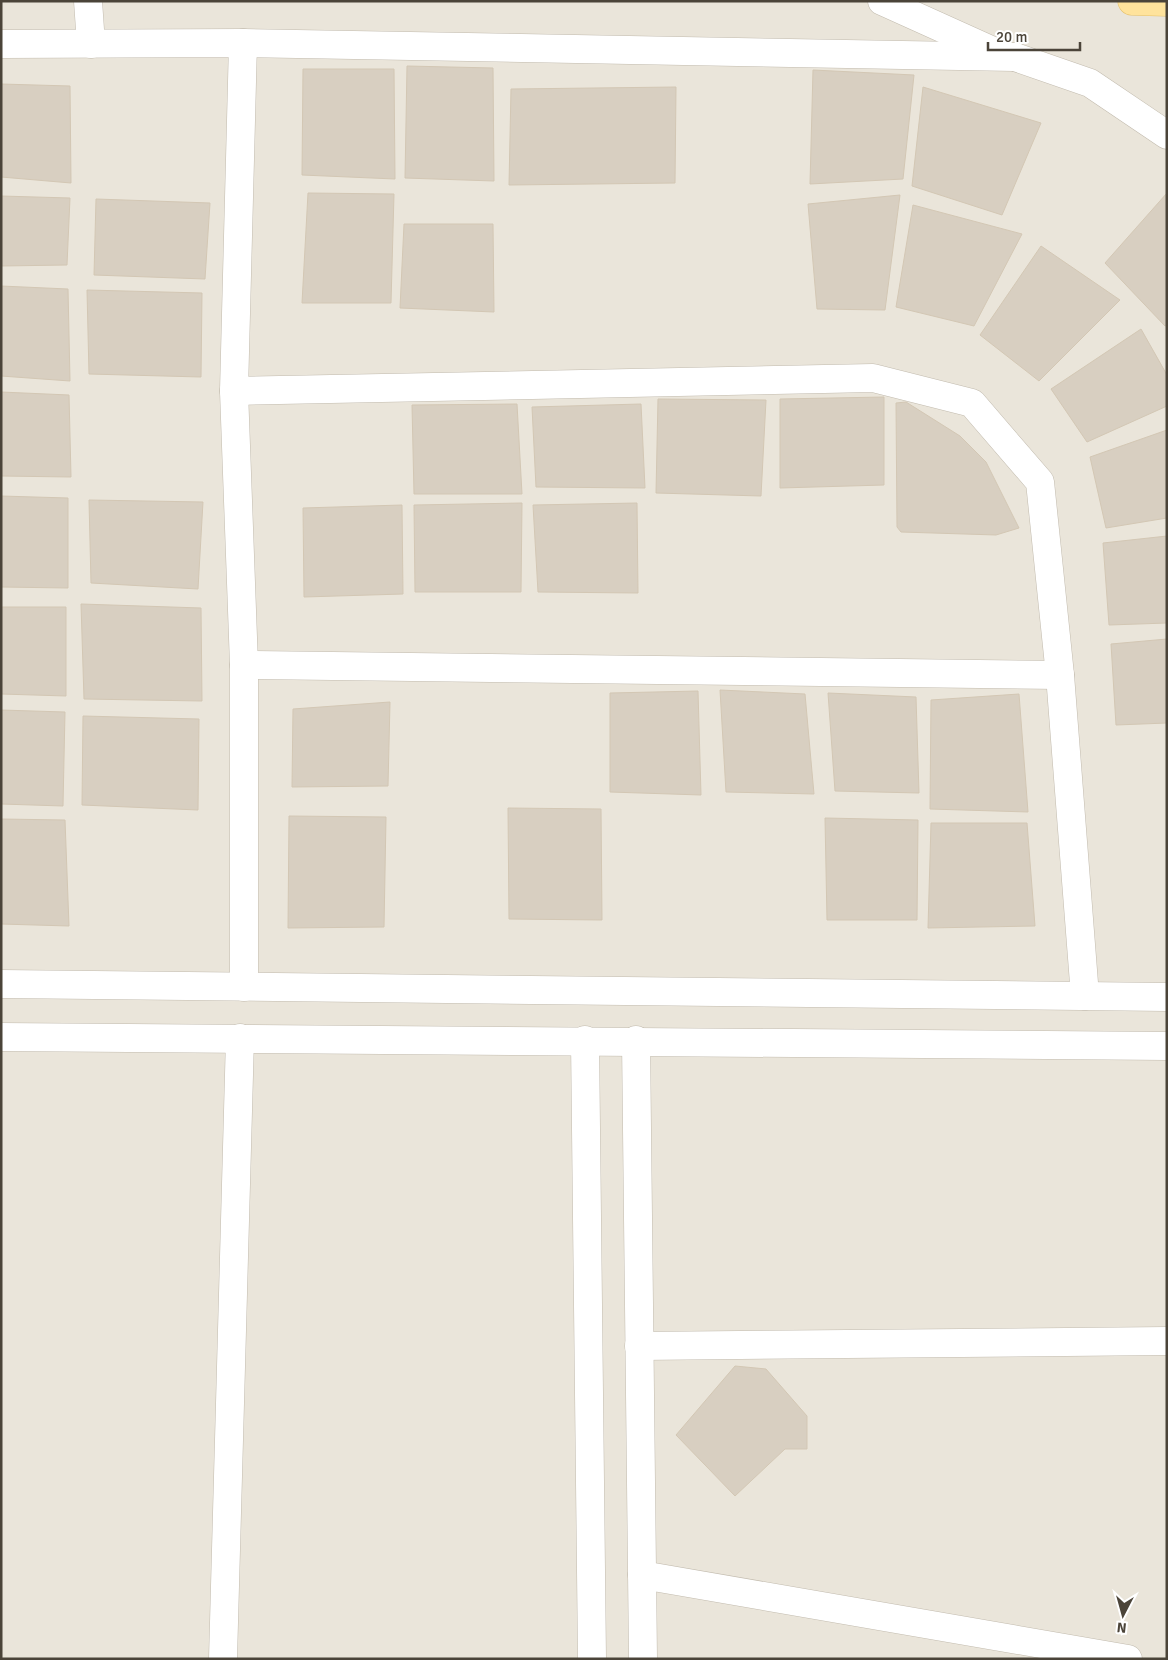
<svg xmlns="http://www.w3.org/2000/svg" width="1168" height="1660" font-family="Signika,sans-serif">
<rect width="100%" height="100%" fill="#f6f3ec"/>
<!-- residential -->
<rect fill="#eae5da" x="1" y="1" width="1166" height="1658"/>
<!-- building -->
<g fill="#d8cfc1" stroke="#d3c7b4">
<polygon points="407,66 493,68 494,181 405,178"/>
<polygon points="303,69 394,69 395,179 302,175"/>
<polygon points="813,70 914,75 903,179 810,184"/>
<polygon points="1,84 70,86 71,183 1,177"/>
<polygon points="676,87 675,183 509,185 511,89"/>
<polygon points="923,87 1041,123 1002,215 912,186"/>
<polygon points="308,193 394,194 391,303 302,303"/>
<polygon points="1167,193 1167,325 1165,326 1105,263"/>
<polygon points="900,195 885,310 817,309 808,204"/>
<polygon points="1,196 70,198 67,265 1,266"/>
<polygon points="96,199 210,203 205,279 94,275"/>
<polygon points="913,205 1022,234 974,326 896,307"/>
<polygon points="404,224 493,224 494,312 400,308"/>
<polygon points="1041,246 1120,300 1039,381 980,335"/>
<polygon points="1,286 68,289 70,381 1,376"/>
<polygon points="87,290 202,293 201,377 89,374"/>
<polygon points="1141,329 1167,375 1167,406 1087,442 1051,389"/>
<polygon points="1,392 69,395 71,477 1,476"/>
<polygon points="884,397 884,485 780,488 780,399"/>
<polygon points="658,399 766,400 761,496 656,493"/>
<polygon points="906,402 960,436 986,462 1019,528 996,535 901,532 897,527 896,403"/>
<polygon points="517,404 522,494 414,494 412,405"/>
<polygon points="641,404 645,488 536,487 532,407"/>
<polygon points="1167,430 1167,518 1106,528 1090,457"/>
<polygon points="1,496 68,498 68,588 1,587"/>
<polygon points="89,500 203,502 198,589 91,583"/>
<polygon points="522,503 521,592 415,592 414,505"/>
<polygon points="637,503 638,593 538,592 533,505"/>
<polygon points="402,505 403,594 304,597 303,508"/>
<polygon points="1167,536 1167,623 1109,625 1103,543"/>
<polygon points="81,604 201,608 202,701 84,699"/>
<polygon points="1,607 66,607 66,696 1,694"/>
<polygon points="1167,639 1167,723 1116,725 1111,644"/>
<polygon points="720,690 805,694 814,794 726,792"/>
<polygon points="698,691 701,795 610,792 610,693"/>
<polygon points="828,693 916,697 919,793 835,791"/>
<polygon points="1019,694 1028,812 930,809 931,700"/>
<polygon points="390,702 388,786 292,787 293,709"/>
<polygon points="1,710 65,712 63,806 1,804"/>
<polygon points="83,716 199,719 198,810 82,805"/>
<polygon points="508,808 601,809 602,920 509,919"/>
<polygon points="289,816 386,817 384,927 288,928"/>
<polygon points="825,818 918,820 917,920 827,920"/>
<polygon points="1,819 65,820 69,926 1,924"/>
<polygon points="931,823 1027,823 1035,926 928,928"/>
<polygon points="735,1366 766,1369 807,1416 807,1449 785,1449 735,1496 676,1435"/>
</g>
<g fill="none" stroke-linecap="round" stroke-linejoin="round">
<defs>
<g id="minor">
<polyline points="243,43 234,391 244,665 244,987"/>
<polyline points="1015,57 1090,83 1167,135"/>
<polyline points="234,391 873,378 972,403 1040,482 1060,675 1085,996"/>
<polyline points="244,665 1060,675"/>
<polyline points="639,1346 1167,1341"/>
<polyline points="642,1575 1128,1659"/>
<polyline points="223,1659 240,1038"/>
</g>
<g id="tertiary">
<polyline points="88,1 91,44"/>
<polyline points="882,1 995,52"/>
<polyline points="1,44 243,43 1015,57"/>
<polyline points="1,984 1167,997"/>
<polyline points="1,1037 1167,1046"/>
<polyline points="585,1040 592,1659"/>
<polyline points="636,1040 643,1659"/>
</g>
<polyline id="primary" points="1132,1 1167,2"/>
</defs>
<!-- minor casing -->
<use href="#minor" stroke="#c2bbae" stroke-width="29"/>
<!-- tertiary casing -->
<use href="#tertiary" stroke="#c2bbae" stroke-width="29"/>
<!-- primary casing -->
<use href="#primary" stroke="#e6c16a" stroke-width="29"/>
<!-- minor -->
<use href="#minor" stroke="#fff" stroke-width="28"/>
<!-- tertiary -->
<use href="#tertiary" stroke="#fff" stroke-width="28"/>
<!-- primary -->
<use href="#primary" stroke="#ffe39c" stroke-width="28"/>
</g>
<!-- border -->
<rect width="1168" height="1660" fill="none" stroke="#4b4439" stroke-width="5"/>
<!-- north arrow -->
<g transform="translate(1123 1615) rotate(186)" stroke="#ffffff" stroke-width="4" paint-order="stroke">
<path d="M0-4L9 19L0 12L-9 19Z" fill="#4b4439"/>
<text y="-8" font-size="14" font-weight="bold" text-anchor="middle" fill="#4b4439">N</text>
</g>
<!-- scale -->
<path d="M988 42v8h92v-8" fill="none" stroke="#4b4439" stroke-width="2.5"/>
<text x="996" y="42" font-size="15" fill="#4b4439" stroke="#ffffff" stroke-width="4" paint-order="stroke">20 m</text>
</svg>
